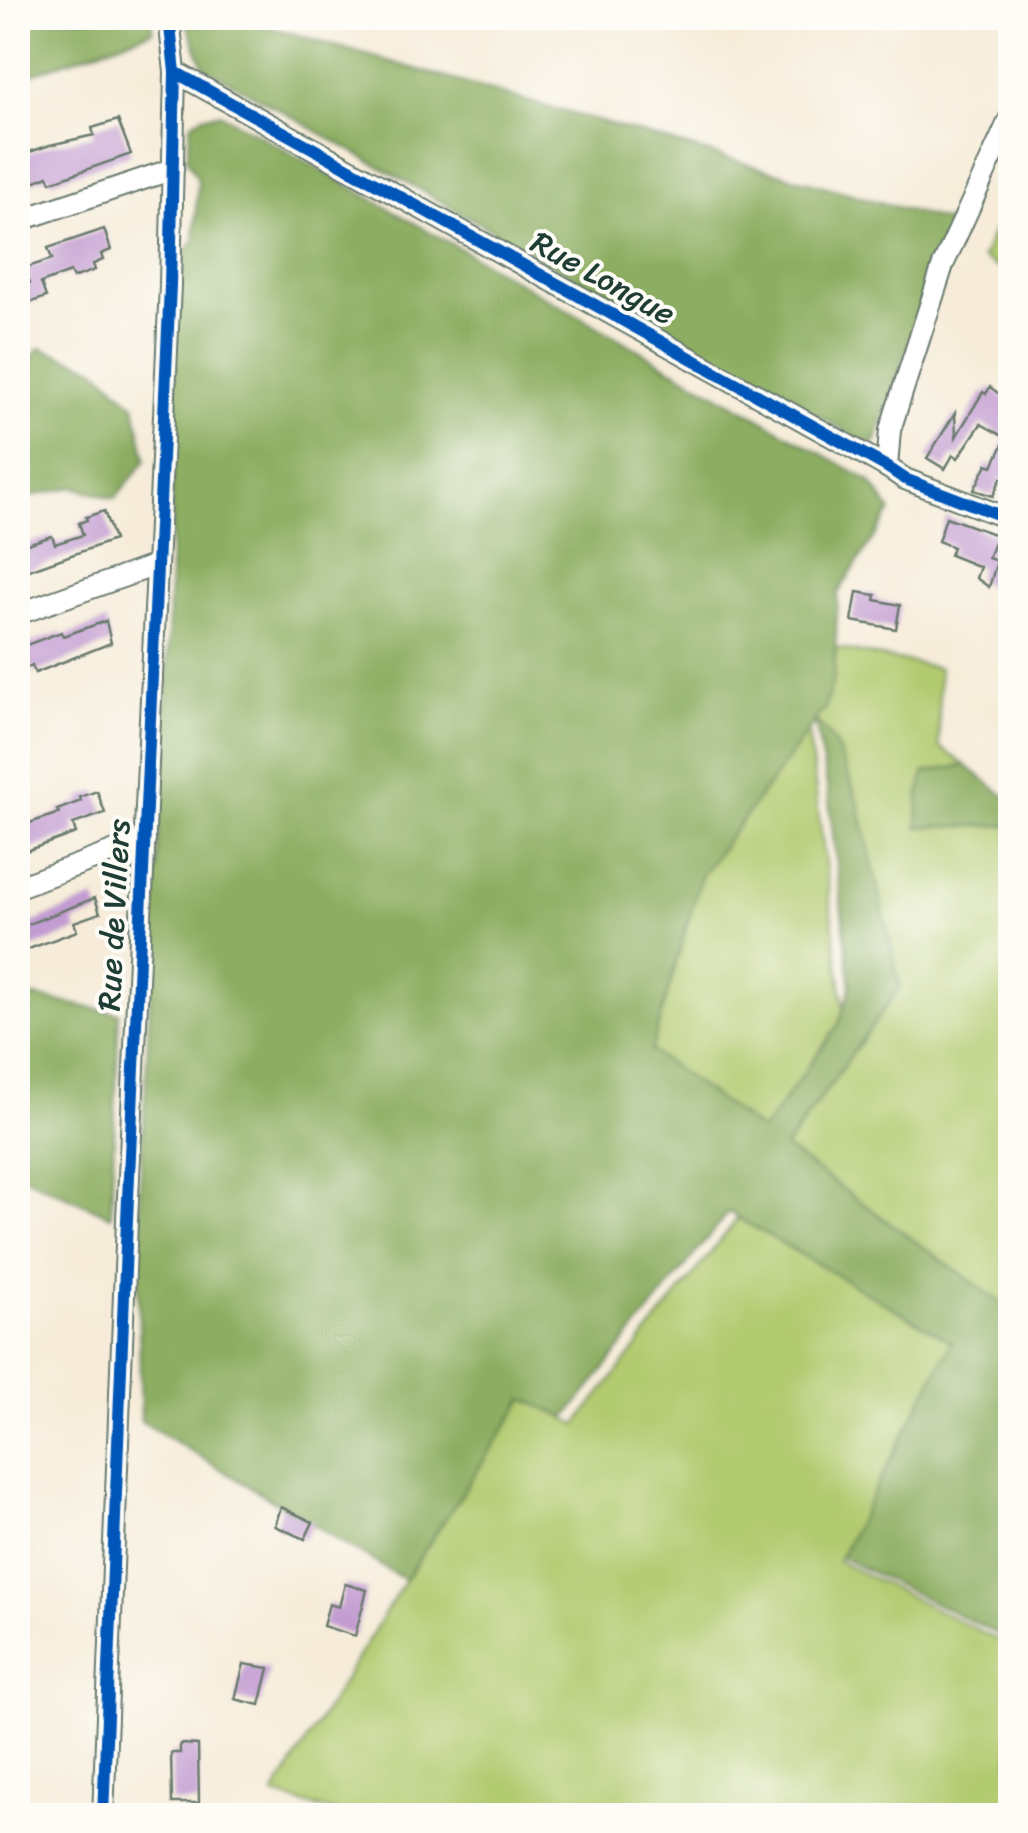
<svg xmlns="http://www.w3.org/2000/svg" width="1028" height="1833" font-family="Sriracha,sans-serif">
<rect width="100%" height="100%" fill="#fdfcf7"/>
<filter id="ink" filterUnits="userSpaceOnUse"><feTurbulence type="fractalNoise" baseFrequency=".01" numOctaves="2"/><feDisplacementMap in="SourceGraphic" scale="20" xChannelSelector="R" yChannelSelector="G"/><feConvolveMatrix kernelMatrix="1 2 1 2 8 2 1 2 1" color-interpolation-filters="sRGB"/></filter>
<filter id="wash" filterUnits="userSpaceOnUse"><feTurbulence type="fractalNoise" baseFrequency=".0048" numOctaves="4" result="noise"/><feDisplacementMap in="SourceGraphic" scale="40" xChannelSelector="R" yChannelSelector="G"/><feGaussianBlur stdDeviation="2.25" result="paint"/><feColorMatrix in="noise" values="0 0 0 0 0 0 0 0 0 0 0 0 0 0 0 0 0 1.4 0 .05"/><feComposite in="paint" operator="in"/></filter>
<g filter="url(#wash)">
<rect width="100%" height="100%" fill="#f6ecd9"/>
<!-- green -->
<g fill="#b2ca6f" stroke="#688452" stroke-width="2.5">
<polygon points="1010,192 1010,275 982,258"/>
<path d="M836 648 939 668V746L965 765 924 773 920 827 1010 825V1309L785 1148 900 987 835 743 815 720C832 698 834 675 836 648Z"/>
<polygon points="808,730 844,1008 839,1024 762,1132 650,1051 701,876"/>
<polygon points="738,1218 953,1342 838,1561 1010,1646 1010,1815 348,1816 274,1795 405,1580 525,1398 577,1424"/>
</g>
<!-- forest -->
<g fill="#8dae62" stroke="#56764b" stroke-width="2.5" fill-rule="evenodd">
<polygon points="18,18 152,18 152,31 18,79"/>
<polygon points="218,18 238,18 949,222 875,443 868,444 204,67 187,24"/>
<path d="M220 113 870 481 891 511 838 593 834 677 825 708 815 720 835 743 859 804 900 987 785 1148 1010 1309V1640L840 1557 952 1342 728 1212 566 1418 524 1399 405 1580 141 1421 137 1238 166 707 179 262 194 240 198 180 187 159 191 124 203 116ZM815 722 828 792 851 987 839 1024 762 1131 651 1051 701 876Z"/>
<polygon points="40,348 96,368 135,406 146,460 115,499 73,487 18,499 18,375"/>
<polygon points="965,765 1010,800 1010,825 918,827 919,798 924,773"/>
<polygon points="18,994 119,1013 111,1216 18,1174"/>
</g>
<g id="blocks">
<!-- building -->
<g fill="#c29bd1">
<polygon points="118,120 131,154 51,182 48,176 18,188 18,156 50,145 94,135 92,128"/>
<polygon points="104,229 111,250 101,254 103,260 93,264 95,270 73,278 70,272 41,283 46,297 18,307 18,287 30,283 25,268 52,259 48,248"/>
<polygon points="990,387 1010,402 1010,483 1001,478 993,496 974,490 987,464 993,466 1006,438 981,424 958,458 953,455 945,469 927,458 955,413 956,437 983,392 986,394"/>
<polygon points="104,511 114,540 18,574 18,547 52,536 55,544 83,535 79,523 87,520 86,517"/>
<polygon points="946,517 997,535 988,558 997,561 989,587 976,578 980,567 950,555 953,547 938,541"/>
<polygon points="857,592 876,595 875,600 900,605 896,629 852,621"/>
<polygon points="106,621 111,643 35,673 32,665 18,672 18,648 61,632 63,636"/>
<polygon points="97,791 105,813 73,824 76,833 18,854 18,827 59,813 57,810 81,801 80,797"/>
<polygon points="95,898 100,913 74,922 77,931 18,953 18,928"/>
<polygon points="281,1507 313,1522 305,1539 275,1526"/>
<polygon points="345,1584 367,1590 355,1636 323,1626 329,1604 339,1607"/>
<polygon points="244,1664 269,1668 260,1705 235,1699"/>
<polygon points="180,1744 198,1745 199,1803 172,1803 171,1753 180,1753"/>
</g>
</g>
</g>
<g filter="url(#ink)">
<use href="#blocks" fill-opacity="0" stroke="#6a7a6e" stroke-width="2.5"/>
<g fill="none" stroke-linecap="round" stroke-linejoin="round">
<defs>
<g id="minor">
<polyline points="175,72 887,467 905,479 1010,519"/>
<polyline points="18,221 173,169"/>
<polyline points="887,467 890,430 943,265 1010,118"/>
<polyline points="18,614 156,565"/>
<polyline points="18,887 145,840"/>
<polyline points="103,1816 127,1220 170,285 175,72 169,18"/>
</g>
</defs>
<!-- minor casing -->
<use href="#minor" stroke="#6a7a6e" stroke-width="24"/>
<!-- minor -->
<use href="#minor" stroke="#fff" stroke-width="20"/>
<defs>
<g id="cycleway">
<polyline points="175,72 887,467 905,479 1010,519"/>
<polyline points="103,1816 127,1220 170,285 175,72 169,18"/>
</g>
</defs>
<!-- cycleway casing -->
<use href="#cycleway" stroke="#fdfcf7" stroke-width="19"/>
<!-- cycleway -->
<use href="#cycleway" stroke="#0057b8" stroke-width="12"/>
</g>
</g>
<g text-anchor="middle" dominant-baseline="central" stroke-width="8" stroke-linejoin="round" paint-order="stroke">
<!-- street labels -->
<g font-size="32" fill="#1f3d34" stroke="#fdfcf7">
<text transform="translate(603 278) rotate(29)">Rue Longue</text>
<text transform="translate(114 915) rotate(-87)">Rue de Villers</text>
</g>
</g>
<!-- margin -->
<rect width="1028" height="1833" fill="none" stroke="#fdfcf7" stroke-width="60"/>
</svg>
